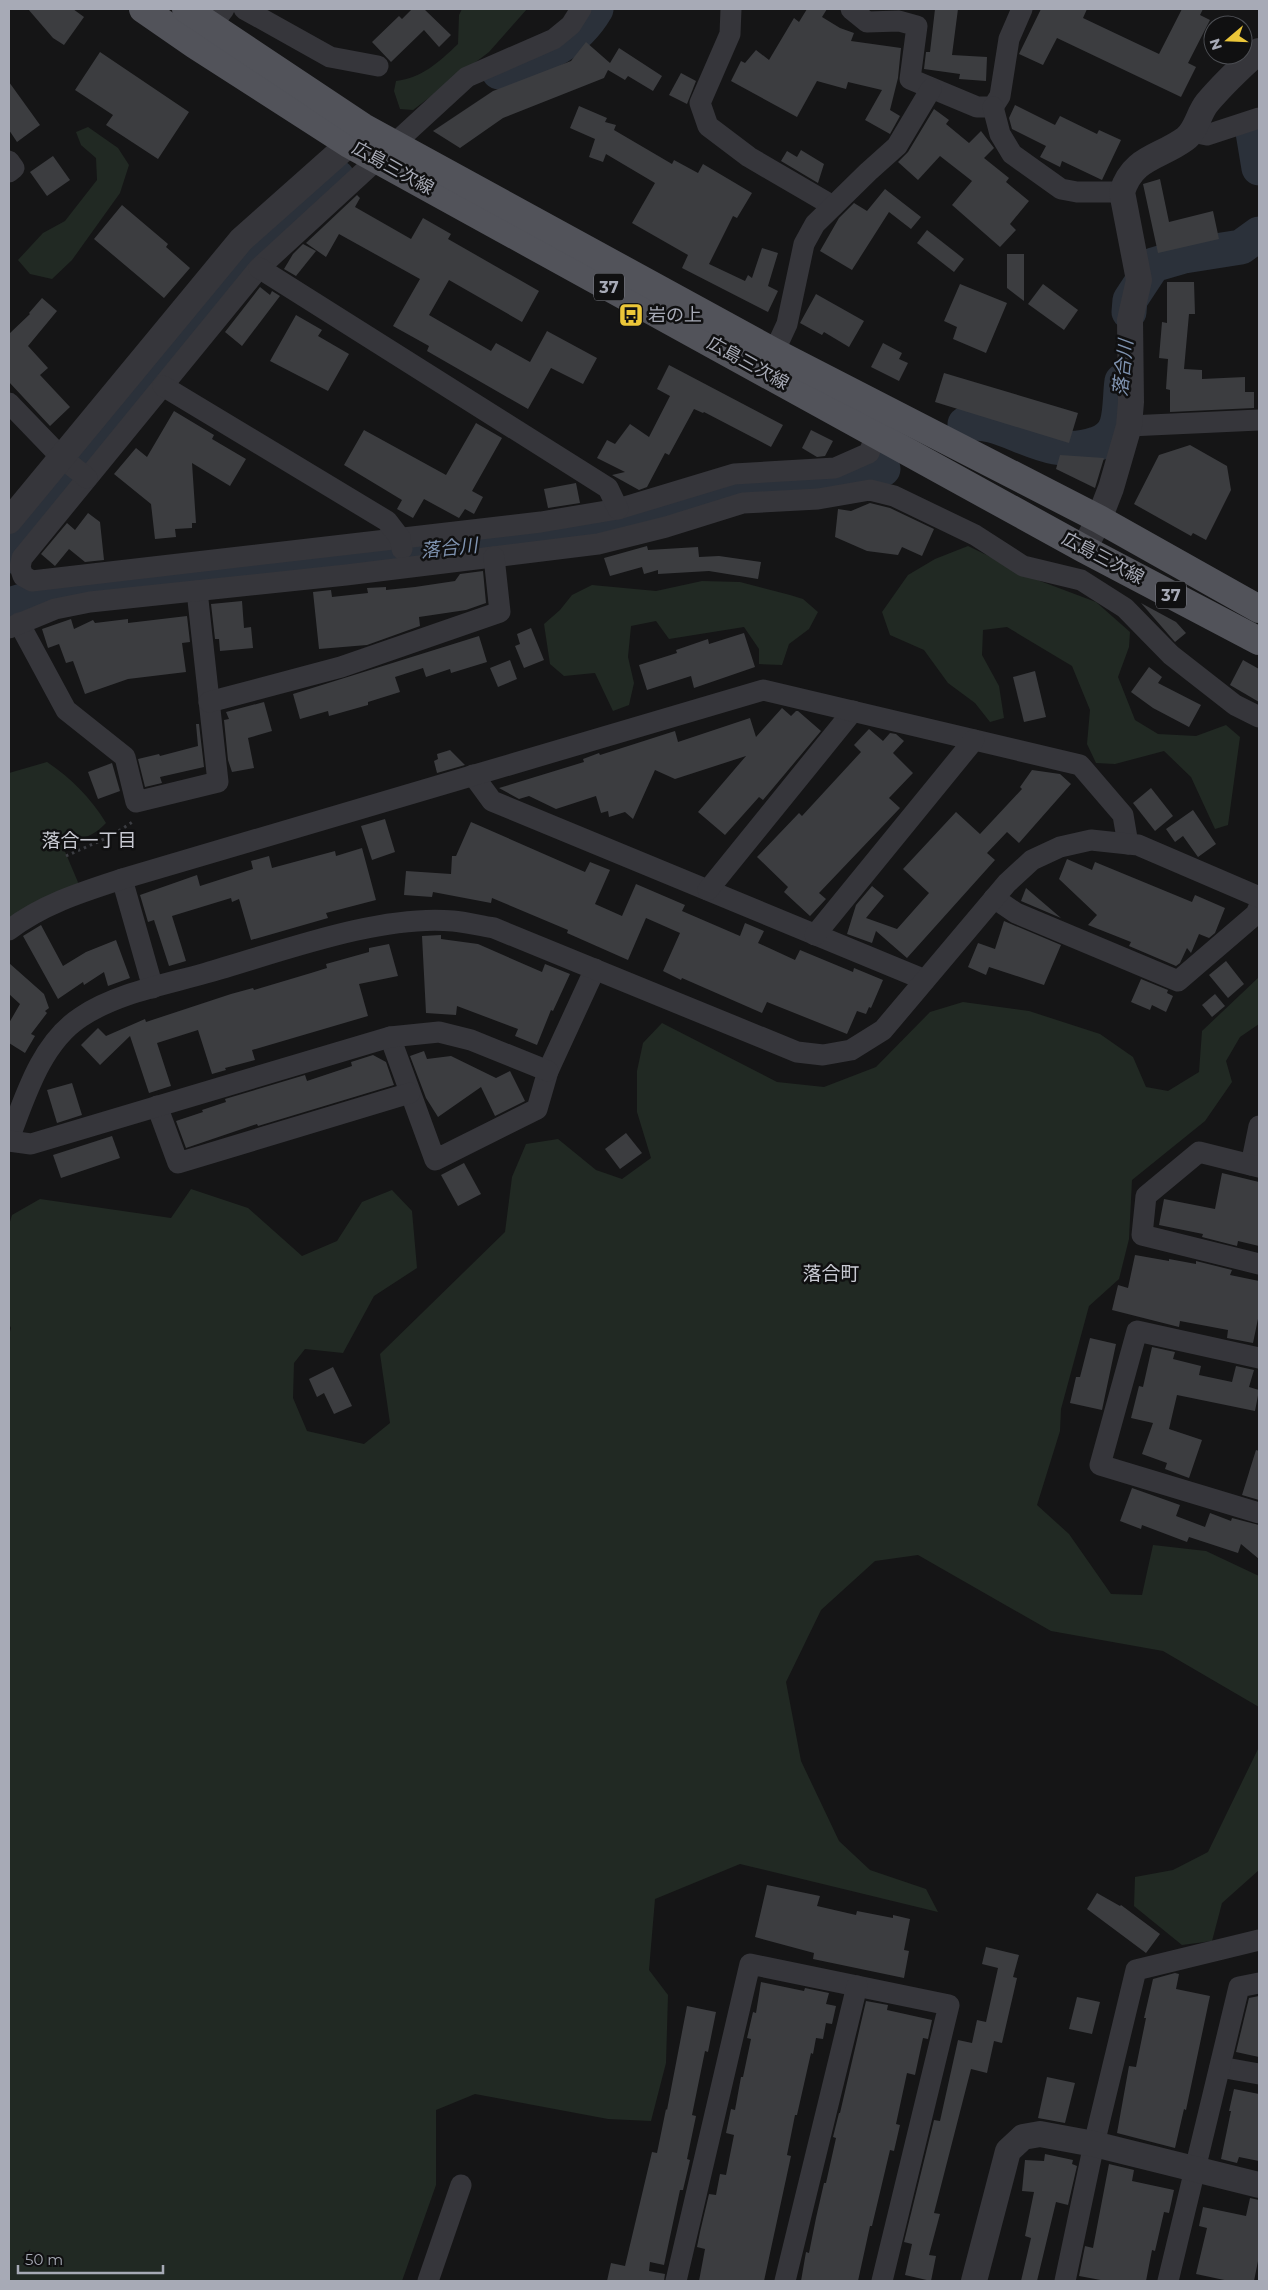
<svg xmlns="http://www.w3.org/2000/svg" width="1268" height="2290" font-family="Montserrat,'Noto Sans JP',sans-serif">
<rect width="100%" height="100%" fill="#151516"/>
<!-- green -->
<g fill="#212923">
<path d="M462 9H527L489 52 413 110 400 109 394 91 396 81C422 78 439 62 458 44L459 15Z"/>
<polygon points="88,127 118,148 129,165 120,193 72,260 52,279 30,274 18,260 43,233 65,221 97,180 96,158 81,145 76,132"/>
<polygon points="968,546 1040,581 1096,602 1130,632 1129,647 1118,677 1135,720 1158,734 1196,736 1226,725 1240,737 1228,825 1215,829 1191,777 1164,751 1115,764 1096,763 1087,744 1090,710 1072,666 1007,627 983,630 982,655 999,686 1004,718 990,722 975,703 948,683 924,650 890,635 882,612 908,575 935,559"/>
<polygon points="702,581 740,582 790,595 803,599 818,612 809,629 789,644 782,665 759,664 759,649 744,627 669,639 656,621 631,626 628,657 634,683 629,705 613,711 595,673 564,676 550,664 544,624 560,610 572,595 592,585 656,591"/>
<path d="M47 762C71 778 91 798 106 823 92 838 78 842 58 835L80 887 9 925V773Z"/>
<polygon points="1259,977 1259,1024 1240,1037 1226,1061 1232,1082 1205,1121 1132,1180 1129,1239 1119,1279 1089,1306 1061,1409 1060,1431 1037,1505 1069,1534 1111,1594 1142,1595 1153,1545 1206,1551 1259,1576 1259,1707 1163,1651 1051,1631 918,1555 875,1561 821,1610 786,1682 801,1761 839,1841 870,1870 926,1889 938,1912 740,1864 655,1899 649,1970 668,1995 666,2063 651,2121 608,2119 475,2094 436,2110 436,2185 402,2281 9,2281 9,1335 11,1328 9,1324 9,1225 12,1215 40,1199 171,1218 191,1189 248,1208 302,1256 337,1241 362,1202 392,1190 412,1211 417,1268 374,1296 343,1353 305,1349 294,1363 293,1398 307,1431 364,1444 390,1423 380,1354 505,1232 512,1177 526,1144 558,1139 596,1170 622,1179 651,1158 637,1112 637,1071 643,1043 662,1023 777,1082 824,1087 876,1067 930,1012 963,1002 1029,1011 1100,1034 1133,1057 1146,1087 1168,1091 1199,1072 1202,1031"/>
<polygon points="1259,1747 1259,1870 1222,1903 1212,1941 1182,1945 1134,1906 1135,1877 1173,1870 1208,1852"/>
</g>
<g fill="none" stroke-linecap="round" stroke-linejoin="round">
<!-- river -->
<g stroke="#2b313a" stroke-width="35">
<path d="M499 72C539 57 573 48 596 9"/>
<polyline points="1259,128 1253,132 1259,168"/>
<polyline points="1129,312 1130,300 1153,265 1184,256 1241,247 1259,234"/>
<path d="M965 424C1006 416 1044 463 1096 444 1105 441 1114 434 1117 424 1121 411 1120 394 1122 381"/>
<polyline points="9,556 13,548 218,293 254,255 337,177"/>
<polyline points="9,605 32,598 118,583 527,540 600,528 672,510 749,486 844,483 883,469"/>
</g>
</g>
<!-- building -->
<g fill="#3c3d40">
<polygon points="28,9 73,9 84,17 64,45 53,38"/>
<polygon points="412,9 424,9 451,35 439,47 424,30 391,62 372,42 399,16 402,19"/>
<polygon points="807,9 827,9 822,17 840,28 854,33 851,41 901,48 898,78 890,110 900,116 890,134 865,120 882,90 848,82 846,89 817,81 797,117 731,81 741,61 745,63 756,50 769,60 794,18 799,22"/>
<polygon points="935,9 958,9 952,55 987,57 986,81 959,79 960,74 924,69 926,52 930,52"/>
<polygon points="1041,9 1087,9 1083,18 1159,54 1182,9 1203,9 1200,15 1210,20 1188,63 1196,67 1181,97 1057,38 1043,65 1019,54"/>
<polygon points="586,42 610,63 619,48 662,76 653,91 628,76 625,80 608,70 604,78 503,118 460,148 433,131 493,91 571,61"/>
<polygon points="100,52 189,112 158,159 106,125 113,115 75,90"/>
<polygon points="681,73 696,81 687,104 669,95"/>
<polygon points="9,82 40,125 17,142 9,130"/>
<polygon points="1015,105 1055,125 1060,116 1097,134 1099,130 1121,140 1102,180 1062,161 1060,167 1040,157 1046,146 1012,129 1009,118"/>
<polygon points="579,106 607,118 605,122 616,125 614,130 672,164 674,160 698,173 703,164 752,193 737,218 733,216 709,264 745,281 748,275 752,278 762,248 778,253 768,286 778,291 768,312 682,268 688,255 632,223 655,183 606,154 603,162 589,157 595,139 570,128"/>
<polygon points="934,109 949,120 946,124 969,143 981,131 994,148 984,158 1009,178 1006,182 1029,201 1010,224 1016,230 1000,247 952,205 972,181 940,156 918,180 898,162 908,152"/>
<polygon points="801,150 824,164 818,183 781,161 787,151 797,157"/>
<polygon points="53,156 70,180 47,196 30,172"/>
<polygon points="1160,179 1169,222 1213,211 1219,239 1158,253 1143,184"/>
<polygon points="885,189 921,217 911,229 889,212 852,270 820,251 839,218 854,203 867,211"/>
<polygon points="357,195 360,198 355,207 411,239 423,218 451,234 448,239 539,291 522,322 449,280 429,315 491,351 496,343 530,362 547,331 597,358 583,384 551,368 528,409 427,351 429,346 393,326 420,279 339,234 326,257 306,243"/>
<polygon points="122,205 168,244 166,247 190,268 164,298 94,239"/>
<polygon points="927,230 964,259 954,272 917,243"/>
<polygon points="303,244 316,251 296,276 284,269 293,254"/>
<polygon points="1007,254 1024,254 1024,301 1007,288"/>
<polygon points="1167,282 1194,282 1195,314 1189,314 1184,369 1202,370 1202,379 1245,377 1245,392 1254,392 1254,408 1170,412 1170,390 1166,389 1168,359 1159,358 1162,322 1167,323"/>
<polygon points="960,284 1007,303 986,353 953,339 957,327 944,321"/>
<polygon points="1043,284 1078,310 1064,330 1028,304"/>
<polygon points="260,287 270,295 272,291 280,296 242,346 225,332"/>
<polygon points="816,294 864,321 849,347 824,332 822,335 800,323"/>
<polygon points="42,298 57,311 28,346 48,368 40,375 70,407 50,426 9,382 9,334 30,314 29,313"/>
<polygon points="296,315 322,330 318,336 349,354 328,391 270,361"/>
<polygon points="883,343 902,353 899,359 908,363 899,381 871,367"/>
<polygon points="669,365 783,425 771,447 704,412 703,413 694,409 669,455 665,453 647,487 639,490 612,475 625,472 597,458 607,440 615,444 630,424 649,437 670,396 657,389"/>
<polygon points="944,373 1078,413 1069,443 935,402"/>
<polygon points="174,411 214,435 212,439 246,459 230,486 192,463 196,523 192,523 192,528 175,529 176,537 155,539 151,504 114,474 136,448 147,457"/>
<polygon points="476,423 502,438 472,491 483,497 474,514 465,509 459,518 424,499 413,518 397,509 402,500 344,465 364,430 446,475"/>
<polygon points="811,430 833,441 825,456 817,457 802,448"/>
<polygon points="1190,445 1227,466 1231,490 1206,540 1193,533 1191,536 1134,504 1159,455"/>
<polygon points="1060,455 1104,458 1095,488 1056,469"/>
<polygon points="576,483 580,503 548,508 544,489"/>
<polygon points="870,503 890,508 934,529 922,556 902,547 898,555 867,551 835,537 838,509 851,511"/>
<polygon points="88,513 100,522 104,560 85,562 69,549 55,566 41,554 67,523 75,530"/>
<polygon points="647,546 648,550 698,547 699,557 719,556 761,562 758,579 709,571 658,574 658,570 644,574 642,567 610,576 604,558"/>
<polygon points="483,571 486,603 466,610 419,617 420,626 367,645 319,649 313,592 331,590 332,597 368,593 367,588 386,587 386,590 415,587 455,581 460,574"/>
<polygon points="242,601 244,628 251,627 253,648 220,651 219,639 215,639 211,604"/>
<polygon points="1141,603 1176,622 1186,633 1175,642"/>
<polygon points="187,616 190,642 182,643 186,672 128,679 85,694 73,661 66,663 59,644 48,648 42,629 71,619 74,629 93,620 95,623 128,619 128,623"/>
<polygon points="531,628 544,660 524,668 515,646 520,644 517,634"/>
<polygon points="744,633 755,667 694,688 691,676 647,690 639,665 677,653 676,650 708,639 709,644"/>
<polygon points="479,636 487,662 451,673 450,669 426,677 423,668 395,677 400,692 368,702 368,705 329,716 328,711 300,719 293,694"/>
<polygon points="510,660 517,679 498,687 490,668"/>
<polygon points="1243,660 1259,669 1259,702 1230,685"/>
<polygon points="1149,667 1162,677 1158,683 1201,705 1189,727 1153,708 1131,692"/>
<polygon points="1035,671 1046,717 1024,722 1013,677"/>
<polygon points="264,702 272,731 248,738 254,768 232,772 228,760 224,720 229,719 226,712"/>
<polygon points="782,708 791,716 796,711 798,711 821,731 763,800 759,797 725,835 698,812 746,756 675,779 655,770 633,819 625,812 609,817 608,811 601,813 596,796 556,809 529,796 519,799 499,788 584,762 583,759 599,753 600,755 675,731 678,742 750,718 756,737"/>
<polygon points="196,724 199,724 204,767 160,777 162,783 145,787 138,759 159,754 160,756 198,746"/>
<polygon points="869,729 883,741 890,733 896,734 904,741 893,753 913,773 889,798 900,808 819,893 826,899 810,916 784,892 788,887 757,857 799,813 802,816 861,752 854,745"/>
<polygon points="450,750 465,765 437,773 434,761 438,759 437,754"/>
<polygon points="112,763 120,791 98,799 88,772"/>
<polygon points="1032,770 1060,774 1071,784 1019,843 1007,832 987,853 995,860 907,958 876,931 872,943 847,934 856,905 872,886 884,896 866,918 897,929 929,893 903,869 956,812 980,834 1022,789 1020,787"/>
<polygon points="1151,788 1173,816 1155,831 1133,803"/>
<polygon points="1193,810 1216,844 1198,857 1183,836 1175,842 1166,829"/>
<polygon points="385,819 395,852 372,860 361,826"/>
<polygon points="471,822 585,872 590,862 610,870 595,904 622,916 636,884 685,905 682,911 740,936 745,923 764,931 758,943 795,960 800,950 853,972 854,968 883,980 871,1008 869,1007 866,1014 857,1011 847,1034 767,1002 762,1013 682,978 681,980 663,971 680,933 646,918 628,960 567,933 568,930 492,898 491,903 433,892 432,897 404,895 406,871 451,874 452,856 456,856"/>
<polygon points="362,848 376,900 326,913 328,918 251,940 239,899 232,902 231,898 172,916 186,961 169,966 154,920 148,922 140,895 197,875 200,886 253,869 251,861 269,856 272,868 335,851 336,856"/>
<polygon points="1067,859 1092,870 1095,862 1192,902 1195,895 1225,908 1215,933 1209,938 1199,934 1191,953 1187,948 1180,963 1176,966 1129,946 1131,942 1088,925 1097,915 1059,879"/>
<polygon points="1026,888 1061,918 1021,901"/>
<polygon points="1004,921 1061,945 1044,985 989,967 986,975 968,967 978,943 995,949"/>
<polygon points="41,925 63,966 86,952 116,940 130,978 108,986 104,972 84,985 83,982 58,999 23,936"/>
<polygon points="441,935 441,939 478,944 542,972 545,964 570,974 553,1011 551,1010 537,1045 515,1036 518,1029 457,1006 456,1015 426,1013 422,936"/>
<polygon points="389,944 398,976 359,984 368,1016 252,1050 255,1060 225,1068 226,1070 212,1074 198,1030 157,1043 171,1086 149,1093 130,1036 100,1065 81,1045 98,1028 106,1036 145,1019 146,1022 231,994 253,988 254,990 311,973 327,968 326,964 369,952 369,948"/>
<polygon points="1226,961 1244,984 1228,998 1209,975"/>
<polygon points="9,963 44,994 49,1008 45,1011 47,1013 31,1034 35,1036 25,1053 9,1043 9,1023 20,1004 9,994"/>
<polygon points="1141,979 1168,990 1167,993 1173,996 1166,1012 1152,1005 1150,1010 1131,1002"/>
<polygon points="1215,994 1225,1006 1212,1017 1202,1005"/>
<polygon points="424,1051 427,1059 451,1056 496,1078 510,1071 525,1101 495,1116 481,1087 438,1117 426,1098 410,1056"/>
<polygon points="373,1055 386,1062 394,1085 258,1126 257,1124 186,1148 176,1121 203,1112 202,1110 226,1102 225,1099 305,1075 307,1081 352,1066 351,1062"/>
<polygon points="72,1083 82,1115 57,1123 47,1090"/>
<polygon points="626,1133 642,1153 620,1169 605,1149"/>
<polygon points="112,1136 120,1158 61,1178 53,1155"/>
<polygon points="464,1163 481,1194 458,1206 441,1175"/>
<polygon points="1222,1173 1259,1182 1259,1246 1238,1241 1237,1246 1202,1237 1203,1234 1159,1225 1164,1199 1215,1209"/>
<polygon points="1135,1255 1169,1261 1169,1259 1196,1264 1196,1261 1232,1270 1230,1275 1259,1281 1259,1314 1253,1343 1227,1338 1228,1330 1180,1321 1179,1327 1112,1310 1118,1285 1128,1288"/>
<polygon points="1090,1338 1116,1344 1102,1410 1070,1403 1076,1377 1080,1377"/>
<polygon points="1152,1347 1175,1352 1173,1359 1201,1366 1199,1375 1232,1382 1236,1366 1254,1370 1249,1387 1259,1390 1255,1411 1177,1395 1169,1429 1202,1440 1189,1478 1165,1469 1167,1463 1142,1454 1153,1423 1131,1418 1139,1386 1143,1387"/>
<polygon points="333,1367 352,1406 334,1414 324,1393 317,1397 309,1379"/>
<polygon points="1256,1450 1259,1451 1259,1500 1242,1495"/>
<polygon points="1132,1488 1180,1505 1176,1516 1205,1527 1210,1513 1231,1521 1232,1518 1259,1525 1259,1559 1241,1544 1238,1553 1189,1537 1187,1542 1142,1525 1141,1529 1120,1521"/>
<polygon points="767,1885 820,1896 817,1906 856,1915 857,1911 893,1918 893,1915 910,1919 904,1950 909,1951 904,1978 813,1959 814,1953 755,1937"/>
<polygon points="1097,1893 1120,1906 1121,1905 1160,1934 1146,1953 1087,1909"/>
<polygon points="986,1947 1019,1955 1013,1977 1017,1978 1002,2043 994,2041 987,2073 971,2069 934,2213 940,2214 929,2255 936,2256 931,2281 905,2275 912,2244 904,2242 934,2120 940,2121 958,2040 972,2043 977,2020 986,2022 998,1968 982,1964"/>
<polygon points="1175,1973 1179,1974 1176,1989 1210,1996 1186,2110 1184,2109 1175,2148 1117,2133 1129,2066 1136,2067 1146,2018 1144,2018 1153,1979"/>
<polygon points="761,1982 804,1991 805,1988 829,1993 826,2004 836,2006 832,2024 826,2023 823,2039 816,2038 813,2054 811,2053 797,2115 795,2115 787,2155 791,2156 764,2281 699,2281 705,2249 697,2247 700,2232 709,2194 716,2195 720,2174 726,2175 734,2135 726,2133 731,2109 735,2110 741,2077 743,2077 751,2039 747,2038 753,2012 756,2013"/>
<polygon points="1259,1996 1259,2057 1236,2052 1249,1998"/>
<polygon points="1077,1997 1100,2002 1092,2034 1069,2029"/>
<polygon points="866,2001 888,2005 887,2010 932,2020 928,2039 923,2038 915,2075 907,2073 896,2124 900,2125 894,2151 890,2150 872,2226 870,2226 858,2281 801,2281 806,2252 809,2253 816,2218 824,2183 826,2183 836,2138 833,2137 839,2113 840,2113"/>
<polygon points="687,2006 716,2012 708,2052 705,2051 692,2115 696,2116 687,2159 690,2160 683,2190 680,2190 664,2265 650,2262 649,2271 665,2274 664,2281 607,2281 611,2263 625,2266 652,2152 657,2153 666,2109 667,2110"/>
<polygon points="1047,2077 1075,2083 1065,2123 1038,2118"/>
<polygon points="1234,2089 1259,2094 1259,2161 1239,2157 1237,2163 1221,2159 1231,2111 1229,2111"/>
<polygon points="1045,2154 1073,2160 1072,2164 1077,2166 1068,2205 1056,2202 1037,2281 1021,2281 1031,2238 1025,2236 1034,2192 1022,2191 1025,2160 1044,2161"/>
<polygon points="1109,2164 1134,2170 1132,2181 1174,2190 1169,2213 1164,2212 1155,2251 1152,2250 1146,2281 1106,2281 1079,2276 1085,2246 1093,2248"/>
<polygon points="1250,2198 1259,2200 1259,2256 1254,2281 1229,2281 1196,2274 1207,2228 1199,2226 1203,2207 1246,2216"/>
</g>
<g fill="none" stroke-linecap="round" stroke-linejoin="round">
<!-- path -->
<polyline stroke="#3c3d42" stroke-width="3" stroke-dasharray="2.5 4" stroke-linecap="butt" points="66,856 111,836 134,821"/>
<!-- minor -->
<g stroke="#36363b" stroke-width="21">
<polyline points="244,9 330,57 378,66"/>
<polyline points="581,9 571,25 554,39 467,77 259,268 22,558 20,567 23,576 32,581 541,522 618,509 734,474 835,468 869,453 881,422"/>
<polyline points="731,9 730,34 700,103 708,126 749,157 833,206"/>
<polyline points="851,9 867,22 899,21 917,26 910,79 977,107 993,107 1000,96 1009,39 1022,9"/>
<polyline points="210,27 224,9"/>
<polyline points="993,107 1000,134 1012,154 1061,189 1077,192 1122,192"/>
<polyline points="1192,132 1207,135 1259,118"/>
<polyline points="9,161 14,168 9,172"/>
<polyline points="259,268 608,488 618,509"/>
<polyline points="774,352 787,324 804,244 815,224 868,172 897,146 931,89"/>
<polyline points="163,386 387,521 400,538 402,549"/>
<polyline points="9,403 61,457 87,478"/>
<polyline points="1129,426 1259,420"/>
<polyline points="19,623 66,710 125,757 136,802 218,782 197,591"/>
<polyline points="9,628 55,609 90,602 346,575 598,544 666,527 743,503 818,499 870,490 894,496 975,535 1023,566 1081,580 1125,608 1171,655 1235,705 1259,717"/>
<polyline points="209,702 341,667 500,612 494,557"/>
<polyline points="473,775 492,801 925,980"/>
<polyline points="122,879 153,988"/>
<polyline points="708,890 853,711"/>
<polyline points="994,898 1016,913 1178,981 1256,914 1259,907"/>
<path d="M9 930C43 904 82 892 122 879L763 690 1080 765 1123 815 1128 844"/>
<polyline points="815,935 974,740"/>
<polyline points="390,1037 435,1160 537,1109 548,1071 595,969"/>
<polyline points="157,1106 178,1163 410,1093"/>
<path d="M9 1139C25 1097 41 1043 81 1017 117 993 164 985 206 973 277 953 379 914 453 921 466 922 480 926 494 928L797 1052 823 1055 851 1050 883 1030 1007 883 1032 860 1060 847 1091 840 1138 845 1259 897"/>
<polyline points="9,1141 31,1144 390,1037 439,1032 471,1040 548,1071"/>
<polyline points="1251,1165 1259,1126"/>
<polyline points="1259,1167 1199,1152 1146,1196 1142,1235 1259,1264"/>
<polyline points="1259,1358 1137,1331 1100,1465 1259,1513"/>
<polyline points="1220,2067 1259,2074"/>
<polyline points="428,2281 461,2185"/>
<polyline points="676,2281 750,1964 949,2005 882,2281"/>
<polyline points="785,2281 857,1986"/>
<polyline points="1065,2281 1094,2144 1136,1970 1259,1940"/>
<polyline points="1168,2281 1239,1987 1259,1983"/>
</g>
<!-- tertiary -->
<g stroke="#36363b" stroke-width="26">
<polyline points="9,521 241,240 349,144 362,128"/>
<path d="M1084 549 1099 519 1111 488 1129 426 1131 402 1130 320 1139 280 1122 192C1133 157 1159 158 1185 139 1197 130 1198 114 1207 103 1223 84 1241 67 1259 51"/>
<polyline points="974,2281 1008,2151 1023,2137 1040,2134 1094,2144 1259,2185"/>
</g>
<!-- primary -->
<g stroke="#52535a" stroke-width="28">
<polyline points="143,9 195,45 349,144 1084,549 1259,641"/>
<polyline points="186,9 363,127 774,352 1099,519 1259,609"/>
</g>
</g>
<!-- icons -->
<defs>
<symbol id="bus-square" viewBox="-11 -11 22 22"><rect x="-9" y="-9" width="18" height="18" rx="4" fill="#ebc639" stroke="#101011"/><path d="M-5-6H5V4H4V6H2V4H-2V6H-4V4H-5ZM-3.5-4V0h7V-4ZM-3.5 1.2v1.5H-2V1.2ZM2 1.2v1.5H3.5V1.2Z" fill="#111"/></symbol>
</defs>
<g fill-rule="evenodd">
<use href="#bus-square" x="617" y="301" width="28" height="28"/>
</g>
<g text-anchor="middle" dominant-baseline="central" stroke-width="5" stroke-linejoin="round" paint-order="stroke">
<!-- shield labels -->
<g fill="#101011" stroke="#7a7c84" stroke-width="1">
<rect x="594" y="273.5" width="30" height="27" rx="4"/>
<rect x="1156" y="581.5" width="30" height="27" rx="4"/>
</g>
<g font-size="16" font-weight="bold" fill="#a7aab6">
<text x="609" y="287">37</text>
<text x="1171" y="595">37</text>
</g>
<!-- street labels -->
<g font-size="18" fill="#a7aab6" stroke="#101011">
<text transform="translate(393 168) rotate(29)">広島三次線</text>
<text transform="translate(748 363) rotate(29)">広島三次線</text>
<text transform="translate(1103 558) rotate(28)">広島三次線</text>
</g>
<!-- poi labels -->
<g font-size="18" fill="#a7aab6" stroke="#101011" text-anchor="start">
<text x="648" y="315">岩の上</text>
</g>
<!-- water labels -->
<g font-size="19" font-style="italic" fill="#7f93b0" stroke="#101011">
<text transform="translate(1123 368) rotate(-84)">落合川</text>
<text transform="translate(449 548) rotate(-6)">落合川</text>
</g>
<!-- neighbourhood labels -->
<g font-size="19" fill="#c8c9d2" stroke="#101011">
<text x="89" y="840">落合一丁目</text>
<text x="831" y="1273">落合町</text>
</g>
</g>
<!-- border -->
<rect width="1268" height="2290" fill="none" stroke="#a7aab6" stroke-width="20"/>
<!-- north arrow -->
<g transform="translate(1228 40) rotate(251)"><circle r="24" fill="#101011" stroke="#4c4e53"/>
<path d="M0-4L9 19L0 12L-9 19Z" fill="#ebc639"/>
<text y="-8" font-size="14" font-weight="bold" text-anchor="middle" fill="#a7aab6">N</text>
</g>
<!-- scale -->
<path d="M18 2265v8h145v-8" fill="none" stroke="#a7aab6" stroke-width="2.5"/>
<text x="25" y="2265" font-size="15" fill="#a7aab6" stroke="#101011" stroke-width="4" paint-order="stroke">50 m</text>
</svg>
